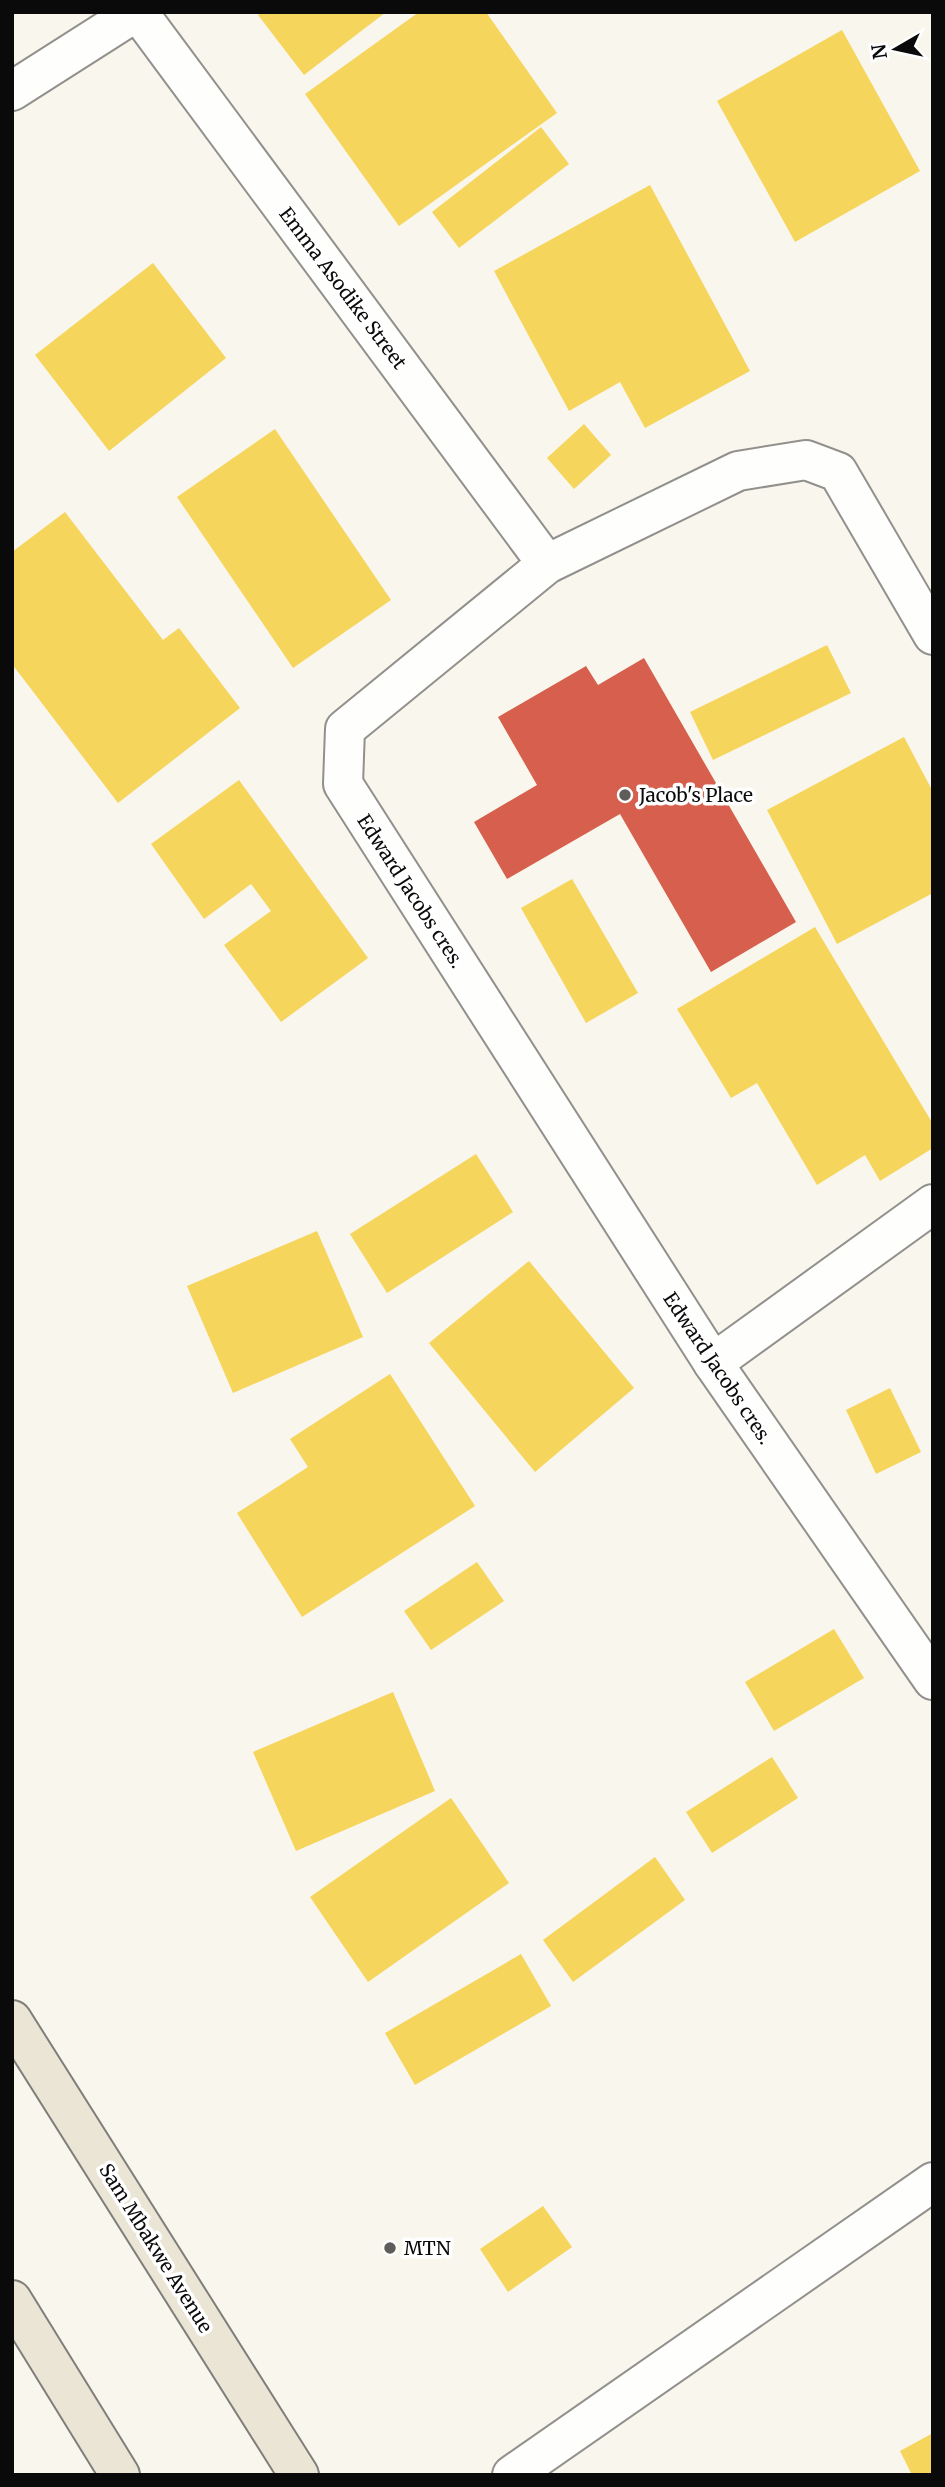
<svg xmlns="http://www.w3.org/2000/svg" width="945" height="2487" font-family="Merriweather,serif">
<rect width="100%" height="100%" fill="#f9f6ed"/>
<!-- homes -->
<g fill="#f6d55c">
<polygon points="261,12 386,12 304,75 258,15"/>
<polygon points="419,12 486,12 557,113 399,226 305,94"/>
<polygon points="842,30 920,171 795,242 717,101"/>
<polygon points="541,127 569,164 459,248 432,212"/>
<polygon points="650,185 750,371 645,428 620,382 569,411 494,271"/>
<polygon points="153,263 226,358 109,451 35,355"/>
<polygon points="584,424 611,455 574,489 547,458"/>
<polygon points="275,429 391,600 293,668 177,497"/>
<polygon points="65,512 163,640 179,628 240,708 118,803 12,664 12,552"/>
<polygon points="827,645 851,693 713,760 690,712"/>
<polygon points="904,737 933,792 933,893 837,944 767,810"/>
<polygon points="239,780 368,958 281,1022 224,945 271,911 251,884 204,919 151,844"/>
<polygon points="572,879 638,993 586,1023 521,908"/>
<polygon points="815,927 933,1124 933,1148 880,1181 865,1155 817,1185 757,1083 731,1098 677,1009"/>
<polygon points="476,1154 513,1212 387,1293 350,1234"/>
<polygon points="317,1231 363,1337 233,1393 187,1286"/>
<polygon points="529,1261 634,1388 535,1472 429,1343"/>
<polygon points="390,1374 475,1506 302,1617 237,1513 308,1467 290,1439"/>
<polygon points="890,1388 921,1452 876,1474 846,1410"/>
<polygon points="477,1562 504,1601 431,1650 404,1611"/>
<polygon points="834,1629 864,1678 774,1731 745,1682"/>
<polygon points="393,1692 435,1791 296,1851 253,1752"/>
<polygon points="772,1757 798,1798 712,1853 686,1812"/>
<polygon points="451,1798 509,1883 368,1982 310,1897"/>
<polygon points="655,1857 685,1900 573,1982 543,1940"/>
<polygon points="521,1954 551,2006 415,2085 385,2033"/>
<polygon points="543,2206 572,2247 508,2292 480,2249"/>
<polygon points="933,2433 933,2475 912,2475 900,2451"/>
</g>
<!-- shops -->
<polygon fill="#d6604d" points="644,658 796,922 711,972 620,814 507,879 474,822 537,785 498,717 586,666 598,685"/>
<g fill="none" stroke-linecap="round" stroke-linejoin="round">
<defs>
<g id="minor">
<polyline points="138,12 547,564"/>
<polyline points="12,91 136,12"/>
<polyline points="933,635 838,472 806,460 738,471 547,564 345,729 343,784 713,1363 933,1680"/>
<polyline points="713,1363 933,1204"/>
<polyline points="512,2475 933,2182"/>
</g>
<g id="major">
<polyline points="12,2020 299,2475"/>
<polyline points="12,2300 120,2475"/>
</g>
</defs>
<!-- minor casing -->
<use href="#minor" stroke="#92908c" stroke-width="42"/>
<!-- major casing -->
<use href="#major" stroke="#7f7e7a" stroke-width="42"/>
<!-- minor -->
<use href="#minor" stroke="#fefefc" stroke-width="38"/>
<!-- major -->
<use href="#major" stroke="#ebe5d6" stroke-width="38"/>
</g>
<!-- markers -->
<g fill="#5e5d59" stroke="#fff" stroke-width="2.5">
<circle cx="625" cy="795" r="7"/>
<circle cx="390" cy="2248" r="7"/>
</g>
<g text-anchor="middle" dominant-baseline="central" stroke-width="7" stroke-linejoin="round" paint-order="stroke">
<!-- street labels -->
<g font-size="19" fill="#0a0a0a" stroke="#fff">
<text transform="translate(343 288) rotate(53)">Emma Asodike Street</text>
<text transform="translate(411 891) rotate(57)">Edward Jacobs cres.</text>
<text transform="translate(718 1368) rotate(56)">Edward Jacobs cres.</text>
<text transform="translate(156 2248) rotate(58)">Sam Mbakwe Avenue</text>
</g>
<!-- poi labels -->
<g font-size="19" fill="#0a0a0a" stroke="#fff" text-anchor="start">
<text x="639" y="795">Jacob's Place</text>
<text x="404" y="2248">MTN</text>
</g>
</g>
<!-- border -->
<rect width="945" height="2487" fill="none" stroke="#0a0a0a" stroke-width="28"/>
<!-- north arrow -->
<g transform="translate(896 49) rotate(261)" stroke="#ffffff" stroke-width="5" paint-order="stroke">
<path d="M0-5L12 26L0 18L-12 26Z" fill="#0a0a0a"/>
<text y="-10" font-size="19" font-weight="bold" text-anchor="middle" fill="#0a0a0a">N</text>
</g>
</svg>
